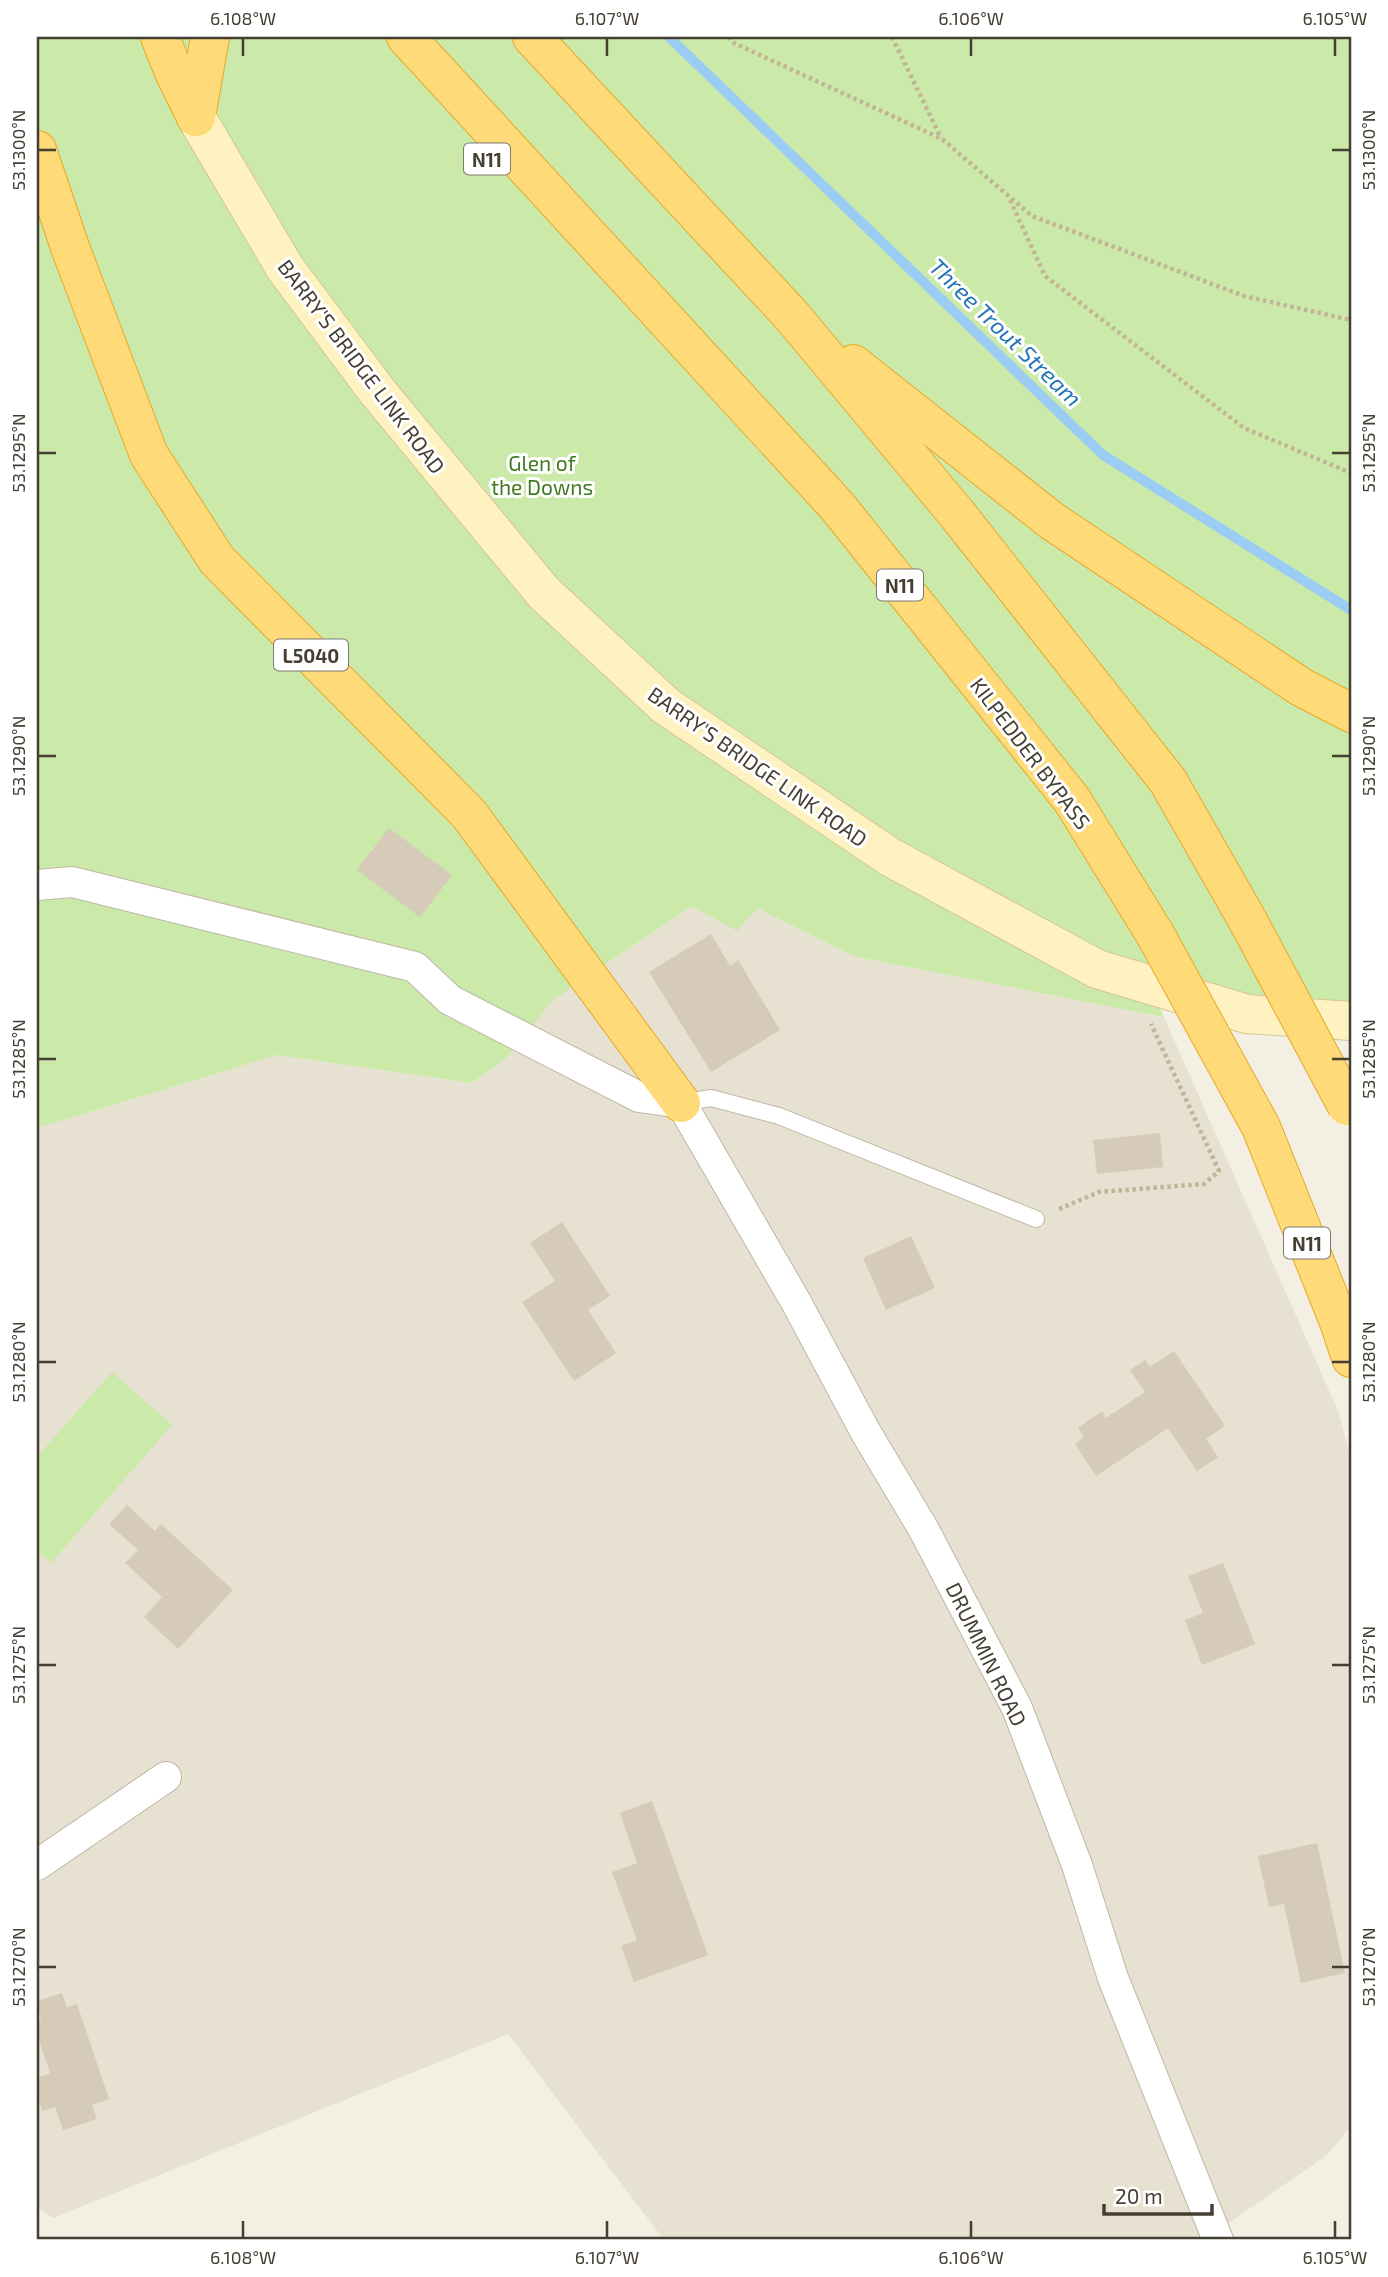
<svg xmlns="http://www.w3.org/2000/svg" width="1388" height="2277" font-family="'Exo 2',sans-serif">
<rect width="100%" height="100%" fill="#f3efe3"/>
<!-- residential -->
<polygon fill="#e7e1d1" points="718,888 856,957 1164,1017 1339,1413 1351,1460 1351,2126 1327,2155 1204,2240 664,2240 508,2034 53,2218 37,2207 37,1128 277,1055 472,1083 507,1057 553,1000"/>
<!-- green -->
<g fill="#cbeaa9">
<polygon points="37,37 1351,37 1351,1010 1154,995 1164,1017 856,957 757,908 737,931 692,906 553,1000 507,1057 472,1083 277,1055 37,1128"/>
<polygon points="112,1372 172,1425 51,1563 37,1551 37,1457"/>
</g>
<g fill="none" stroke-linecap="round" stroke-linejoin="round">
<!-- stream -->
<polyline stroke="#9bcdf4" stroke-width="10" points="669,37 1103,455 1351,610"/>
</g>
<!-- building -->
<g fill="#d5cbb8">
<polygon points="389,828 452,875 420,917 357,870"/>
<polygon points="711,934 730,966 738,960 780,1030 711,1072 649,972"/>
<polygon points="1160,1133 1163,1167 1097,1174 1093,1140"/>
<polygon points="562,1222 610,1296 588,1310 616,1353 574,1381 522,1302 555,1281 530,1243"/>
<polygon points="911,1236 935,1288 886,1310 863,1258"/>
<polygon points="1174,1351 1225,1426 1206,1439 1218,1457 1197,1471 1168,1428 1096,1476 1075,1444 1084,1437 1078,1428 1102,1411 1106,1418 1145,1392 1130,1370 1145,1360 1150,1367"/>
<polygon points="127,1505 155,1531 161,1524 233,1590 178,1649 144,1617 162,1597 125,1563 138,1550 109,1524"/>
<polygon points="1223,1563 1255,1644 1202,1665 1185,1620 1203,1613 1188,1576"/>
<polygon points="652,1801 708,1955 634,1982 621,1946 637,1940 612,1872 637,1863 620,1813"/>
<polygon points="1317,1843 1345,1973 1301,1983 1284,1904 1269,1907 1258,1856"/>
<polygon points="62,1993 67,2007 77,2004 109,2099 92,2105 97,2119 63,2130 55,2107 42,2111 37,2096 37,2078 50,2073 37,2034 37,2021 41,2020 37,2001"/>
</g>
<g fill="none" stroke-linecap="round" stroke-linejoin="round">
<defs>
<polyline id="service" points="681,1103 711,1098 779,1116 1036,1219"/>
<g id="minor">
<polyline points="37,885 72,882 415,967 450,1000 639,1097 681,1103 796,1302 865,1431 924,1530 1017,1708 1077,1865 1113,1978 1218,2240"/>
<polyline points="37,1865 166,1777"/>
</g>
<polyline id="secondary" points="196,117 285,268 377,391 544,593 666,706 890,857 1097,969 1247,1014 1351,1021"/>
<g id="trunk">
<polyline points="160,37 174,72 196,117"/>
<polyline points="406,37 837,506 1072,800 1155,934"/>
<polyline points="532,37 791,315 957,514 1168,781 1248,921"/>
<polyline points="196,117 210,37"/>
<polyline points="37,150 71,250 149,455 217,560 469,814 681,1103"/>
<polyline points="853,364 1052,521 1301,687 1351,713"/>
<polyline points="1261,1127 1339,1322 1351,1358"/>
</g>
</defs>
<!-- service casing -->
<use href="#service" stroke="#bfb7a6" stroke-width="18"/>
<!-- minor casing -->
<use href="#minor" stroke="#bfb7a6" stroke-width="32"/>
<!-- secondary casing -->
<use href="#secondary" stroke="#d5c690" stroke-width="40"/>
<!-- trunk casing -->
<use href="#trunk" stroke="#e7a82a" stroke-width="40"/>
<!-- path -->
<g stroke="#c2b496" stroke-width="4.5" stroke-dasharray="3.5 3.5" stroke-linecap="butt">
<polyline points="728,37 734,43 942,139 1032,216 1244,296 1351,320"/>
<polyline points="892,37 941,138"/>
<polyline points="1010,200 1045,276 1244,428 1351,473"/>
<polyline points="1059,1209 1099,1192 1204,1184 1219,1171 1151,1024"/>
</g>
<!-- service -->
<use href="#service" stroke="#fff" stroke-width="16"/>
<!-- minor -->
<use href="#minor" stroke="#fff" stroke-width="30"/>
<!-- secondary -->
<use href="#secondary" stroke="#fff2c1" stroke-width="38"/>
<!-- trunk -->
<use href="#trunk" stroke="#ffda79" stroke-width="38"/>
<defs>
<g id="trunk-bridge">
<polyline points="1248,921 1347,1106"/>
<polyline points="1155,934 1261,1127"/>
</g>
</defs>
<!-- trunk-bridge casing -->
<use href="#trunk-bridge" stroke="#e7a82a" stroke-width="40" stroke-linecap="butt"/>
<!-- trunk-bridge -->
<use href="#trunk-bridge" stroke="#ffda79" stroke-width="38"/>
</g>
<!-- ticks -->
<path fill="none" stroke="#453f33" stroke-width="2.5" d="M243 38V56M607 38V56M971 38V56M1335 38V56M38 150H56M1332 150H1350M38 453H56M1332 453H1350M38 756H56M1332 756H1350M38 1059H56M1332 1059H1350M38 1362H56M1332 1362H1350M38 1665H56M1332 1665H1350M38 1967H56M1332 1967H1350M243 2221V2238M607 2221V2238M971 2221V2238M1335 2221V2238"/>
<g text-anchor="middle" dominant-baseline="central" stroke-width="6" stroke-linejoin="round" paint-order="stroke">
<!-- shield labels -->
<g fill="#fff" stroke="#7d7970" stroke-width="2">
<rect x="464" y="143.5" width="46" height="31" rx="5"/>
<rect x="877" y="569.5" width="46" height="31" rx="5"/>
<rect x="274" y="639.5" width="74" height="31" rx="5"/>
<rect x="1284" y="1227.5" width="46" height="31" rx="5"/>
</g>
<g font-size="19" font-weight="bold" fill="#453f33">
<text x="487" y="159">N11</text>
<text x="900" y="585">N11</text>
<text x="311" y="655">L5040</text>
<text x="1307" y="1243">N11</text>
</g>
<!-- street labels -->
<g font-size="21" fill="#453f33" stroke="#fff">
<text transform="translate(362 366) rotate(53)">BARRY'S BRIDGE LINK ROAD</text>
<text transform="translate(1031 753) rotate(53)">KILPEDDER BYPASS</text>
<text transform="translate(758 766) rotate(35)">BARRY'S BRIDGE LINK ROAD</text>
<text transform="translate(987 1654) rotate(64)">DRUMMIN ROAD</text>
</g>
<!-- park labels -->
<g font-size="21" fill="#417a23" stroke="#fff">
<text x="542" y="462">Glen of<tspan x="542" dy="24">the Downs</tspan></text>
</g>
<!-- water labels -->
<g font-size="23" font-style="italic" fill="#2675b7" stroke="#fff">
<text transform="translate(1006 332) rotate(44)">Three Trout Stream</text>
</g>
</g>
<!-- border -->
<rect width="1388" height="2277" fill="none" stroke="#ffffff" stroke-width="77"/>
<!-- scale -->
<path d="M1104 2204v10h108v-10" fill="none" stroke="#453f33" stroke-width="3.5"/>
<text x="1115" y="2204" font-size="21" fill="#453f33" stroke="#ffffff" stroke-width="5" paint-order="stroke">20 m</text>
<rect x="38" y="38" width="1312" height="2200" fill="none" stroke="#453f33" stroke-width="2.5"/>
<g font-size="18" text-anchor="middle" fill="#453f33">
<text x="243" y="25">6.108°W</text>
<text x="607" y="25">6.107°W</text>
<text x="971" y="25">6.106°W</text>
<text x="1335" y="25">6.105°W</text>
<text transform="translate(19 150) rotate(-90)" y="6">53.1300°N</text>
<text transform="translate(1369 150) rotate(-90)" y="6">53.1300°N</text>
<text transform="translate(19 453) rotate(-90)" y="6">53.1295°N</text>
<text transform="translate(1369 453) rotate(-90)" y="6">53.1295°N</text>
<text transform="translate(19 756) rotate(-90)" y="6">53.1290°N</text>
<text transform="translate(1369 756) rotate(-90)" y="6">53.1290°N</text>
<text transform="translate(19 1059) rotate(-90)" y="6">53.1285°N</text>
<text transform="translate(1369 1059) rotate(-90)" y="6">53.1285°N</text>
<text transform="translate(19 1362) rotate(-90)" y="6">53.1280°N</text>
<text transform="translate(1369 1362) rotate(-90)" y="6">53.1280°N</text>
<text transform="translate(19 1665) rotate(-90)" y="6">53.1275°N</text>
<text transform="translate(1369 1665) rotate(-90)" y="6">53.1275°N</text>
<text transform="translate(19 1967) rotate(-90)" y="6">53.1270°N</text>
<text transform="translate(1369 1967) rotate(-90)" y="6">53.1270°N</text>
<text x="243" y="2264">6.108°W</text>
<text x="607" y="2264">6.107°W</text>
<text x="971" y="2264">6.106°W</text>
<text x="1335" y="2264">6.105°W</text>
</g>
</svg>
